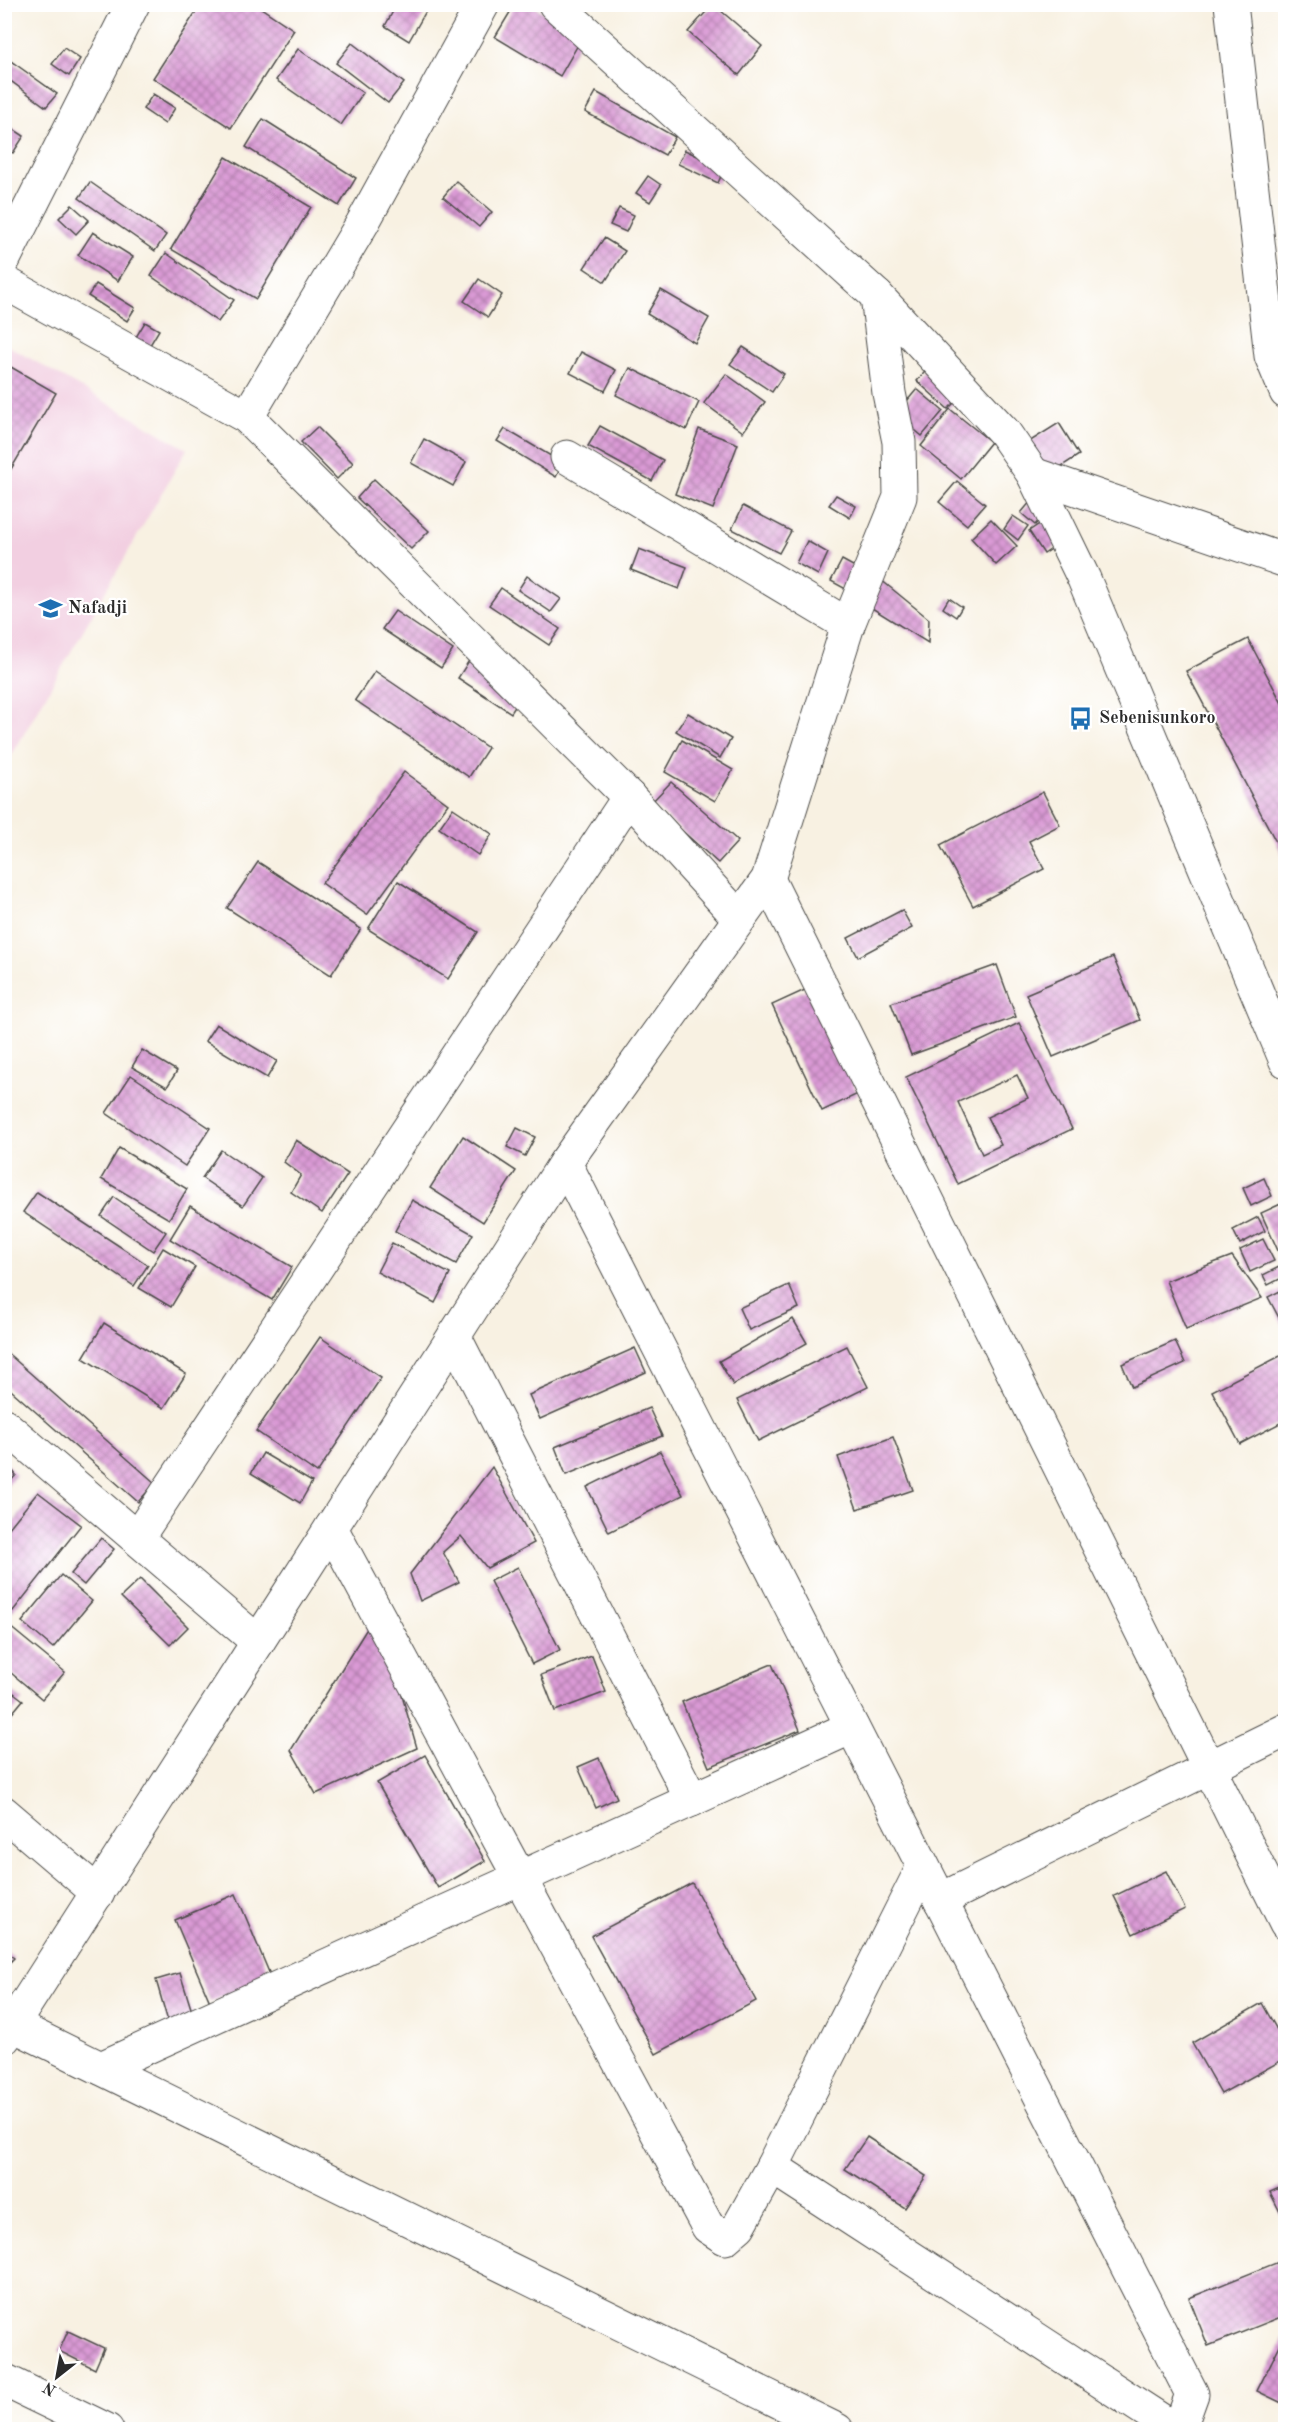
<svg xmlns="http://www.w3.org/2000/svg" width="1290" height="2434" font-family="'Old Standard TT',serif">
<defs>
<pattern id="building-cross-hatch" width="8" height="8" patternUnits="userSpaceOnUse" patternTransform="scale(1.5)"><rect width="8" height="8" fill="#da9ad5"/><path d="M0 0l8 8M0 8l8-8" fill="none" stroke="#b17ead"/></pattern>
</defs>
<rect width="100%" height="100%" fill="#fff"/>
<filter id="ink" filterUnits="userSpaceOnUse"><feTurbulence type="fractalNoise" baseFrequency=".0167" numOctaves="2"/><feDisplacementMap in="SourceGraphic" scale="12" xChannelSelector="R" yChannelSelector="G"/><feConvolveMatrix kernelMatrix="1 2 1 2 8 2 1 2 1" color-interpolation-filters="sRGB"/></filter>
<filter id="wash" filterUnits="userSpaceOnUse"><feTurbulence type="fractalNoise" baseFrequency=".008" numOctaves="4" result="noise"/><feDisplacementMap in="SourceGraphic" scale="24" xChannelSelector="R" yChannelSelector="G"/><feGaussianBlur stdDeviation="1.35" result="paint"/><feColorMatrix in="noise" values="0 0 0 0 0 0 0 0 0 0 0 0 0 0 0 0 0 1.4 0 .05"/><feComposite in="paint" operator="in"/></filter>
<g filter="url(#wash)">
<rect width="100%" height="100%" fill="#f8f1e2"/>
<!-- built -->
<polygon fill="#f2cfe1" points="5,344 187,449 5,767"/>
<g id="blocks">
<!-- building -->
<g fill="url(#building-cross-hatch)" fill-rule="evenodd">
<polygon points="201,4 255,4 294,30 231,128 153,78"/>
<polygon points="397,4 430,4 409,41 385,26"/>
<polygon points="515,4 530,4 583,36 560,76 495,37"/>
<polygon points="713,4 762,46 739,75 688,32"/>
<polygon points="352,43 404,83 388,103 336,63"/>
<polygon points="64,48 80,59 69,76 52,64"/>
<polygon points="298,49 363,93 341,125 276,80"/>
<polygon points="4,56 57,94 46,107 4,76"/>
<polygon points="596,92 675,137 665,155 585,112"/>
<polygon points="153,94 175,108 165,124 143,109"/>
<polygon points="263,119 356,178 339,206 246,147"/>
<polygon points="4,123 24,136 13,153 4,147"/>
<polygon points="685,150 724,169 718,183 678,164"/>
<polygon points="226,157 311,207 256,299 171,249"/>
<polygon points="648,176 661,185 650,202 636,193"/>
<polygon points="456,181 492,212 479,227 443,197"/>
<polygon points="90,182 166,235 155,251 79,198"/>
<polygon points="72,205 89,220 76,234 59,218"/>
<polygon points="619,208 634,215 626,232 610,225"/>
<polygon points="93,232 133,257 118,281 78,255"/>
<polygon points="604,238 625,251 605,282 584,268"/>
<polygon points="166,253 234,300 218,322 151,276"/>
<polygon points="479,279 502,295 488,317 464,301"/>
<polygon points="96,284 135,308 127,321 88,296"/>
<polygon points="661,290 709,318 695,343 647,314"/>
<polygon points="145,322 159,330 144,355 130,347"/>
<polygon points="743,347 784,374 772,392 730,364"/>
<polygon points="581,352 616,370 605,391 570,373"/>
<polygon points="4,363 56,393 4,481"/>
<polygon points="930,366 962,395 948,409 917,381"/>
<polygon points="630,368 699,402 686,430 616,395"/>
<polygon points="726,374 765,402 743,432 704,403"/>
<polygon points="917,389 943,411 922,436 896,414"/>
<polygon points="950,409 991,442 961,479 921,446"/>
<polygon points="1059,423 1079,455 1045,477 1024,445"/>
<polygon points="600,426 663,460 652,481 588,446"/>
<polygon points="317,427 353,463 337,479 301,442"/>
<polygon points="505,429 563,463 556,477 497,441"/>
<polygon points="699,429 738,444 713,509 675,494"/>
<polygon points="424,439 466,462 453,486 411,463"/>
<polygon points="374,479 429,531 411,549 357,498"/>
<polygon points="957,481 985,504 967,525 939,502"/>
<polygon points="836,495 856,506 850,518 829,505"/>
<polygon points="1031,501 1045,513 1035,525 1021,513"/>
<polygon points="743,506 791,531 779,553 732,529"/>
<polygon points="1013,516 1028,526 1018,540 1004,529"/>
<polygon points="991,519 1017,546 996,565 971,538"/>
<polygon points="1044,521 1060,543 1044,554 1029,531"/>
<polygon points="807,541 828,553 818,575 796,563"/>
<polygon points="639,549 687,567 679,589 631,570"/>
<polygon points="842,560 864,572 853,593 831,581"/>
<polygon points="875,575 929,619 928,643 859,600"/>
<polygon points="527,576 561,599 551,612 518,590"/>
<polygon points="501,588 560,629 549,645 489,605"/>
<polygon points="949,598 962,607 956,617 943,608"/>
<polygon points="395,611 453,650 441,668 382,629"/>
<polygon points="1248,639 1286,711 1286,861 1186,671"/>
<polygon points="470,659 523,694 511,713 458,678"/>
<polygon points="375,671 488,748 469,777 355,700"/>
<polygon points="688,713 731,739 720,758 676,731"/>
<polygon points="682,740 733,770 715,801 665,772"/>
<polygon points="404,772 448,804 367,915 322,883"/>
<polygon points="671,782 738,841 718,863 651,803"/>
<polygon points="1043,792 1060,825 1029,841 1044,869 973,906 940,845"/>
<polygon points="453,808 492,834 478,855 439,828"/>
<polygon points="258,862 361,929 331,975 227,908"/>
<polygon points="398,881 478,932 448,979 368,929"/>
<polygon points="902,910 912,928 858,957 848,938"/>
<polygon points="1113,957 1140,1020 1053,1057 1026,994"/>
<polygon points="997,965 1016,1017 911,1055 891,1003"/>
<polygon points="807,989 858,1094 822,1111 772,1005"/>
<path d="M1019 1023 1072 1129 958 1184 906 1077ZM1017 1075 1028 1098 987 1117 1001 1145 982 1154 958 1102Z"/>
<polygon points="216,1024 277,1061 267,1078 205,1041"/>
<polygon points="142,1050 177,1071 167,1087 132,1067"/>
<polygon points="131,1075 210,1128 185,1166 106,1113"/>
<polygon points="517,1128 535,1137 525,1156 507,1147"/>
<polygon points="463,1136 516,1171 483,1222 430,1188"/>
<polygon points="296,1140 348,1174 322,1213 291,1192 301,1175 284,1162"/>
<polygon points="119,1148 187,1189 169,1219 101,1179"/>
<polygon points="221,1150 262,1178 243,1206 202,1178"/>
<polygon points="1264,1178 1272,1196 1251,1206 1243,1188"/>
<polygon points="37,1192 148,1265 134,1286 23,1212"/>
<polygon points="114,1197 166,1232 153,1251 101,1216"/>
<polygon points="412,1200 473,1234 456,1264 395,1231"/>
<polygon points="1283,1203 1286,1253 1280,1255 1261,1213"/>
<polygon points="190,1206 292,1267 272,1300 170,1239"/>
<polygon points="1258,1217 1265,1231 1240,1244 1233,1230"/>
<polygon points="1263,1239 1274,1261 1250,1272 1240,1250"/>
<polygon points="392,1243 450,1274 435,1303 377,1272"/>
<polygon points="163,1248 195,1267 171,1307 139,1288"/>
<polygon points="1232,1256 1262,1298 1186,1329 1166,1281"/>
<polygon points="1281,1266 1286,1276 1268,1285 1263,1275"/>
<polygon points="789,1285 799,1308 749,1330 739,1308"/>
<polygon points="1286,1288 1286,1331 1268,1297"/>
<polygon points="793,1319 807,1343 733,1385 719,1361"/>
<polygon points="104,1323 186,1374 164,1408 83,1358"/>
<polygon points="320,1337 381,1378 317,1473 256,1431"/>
<polygon points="1175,1341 1185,1363 1132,1387 1122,1364"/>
<polygon points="847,1346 868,1387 758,1441 737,1400"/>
<polygon points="635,1348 646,1372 540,1419 529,1395"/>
<polygon points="4,1350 155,1483 138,1502 4,1384"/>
<polygon points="1286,1353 1286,1420 1240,1444 1212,1391"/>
<polygon points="649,1408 662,1436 566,1475 555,1447"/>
<polygon points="893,1437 913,1490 857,1509 838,1457"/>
<polygon points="660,1451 683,1495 609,1532 587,1487"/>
<polygon points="263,1453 312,1482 300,1503 251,1473"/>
<polygon points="4,1460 16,1475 4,1489"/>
<polygon points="492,1467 534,1543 487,1568 461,1536 443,1552 459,1582 420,1601 410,1574"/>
<polygon points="38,1492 81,1525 13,1611 4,1604 4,1534"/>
<polygon points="101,1538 114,1549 84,1585 71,1574"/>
<polygon points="518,1567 560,1650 532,1664 490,1581"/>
<polygon points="61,1575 92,1601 53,1648 22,1622"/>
<polygon points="140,1579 188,1627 170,1645 121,1597"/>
<polygon points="9,1626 65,1672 42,1699 4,1667 4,1632"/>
<polygon points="368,1627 384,1633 417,1748 316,1794 291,1750"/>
<polygon points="592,1656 606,1692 555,1711 541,1675"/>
<polygon points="772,1664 800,1730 709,1767 682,1702"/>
<polygon points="10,1690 23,1700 4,1723 4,1696"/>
<polygon points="425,1755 485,1861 438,1888 377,1783"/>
<polygon points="599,1758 617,1798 596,1808 578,1767"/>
<polygon points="1166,1871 1185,1909 1133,1934 1114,1896"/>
<polygon points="692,1883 756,2001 656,2054 591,1936"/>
<polygon points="236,1894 271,1977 210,2002 175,1920"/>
<polygon points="4,1950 14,1958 4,1968"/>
<polygon points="180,1973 194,2018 169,2025 156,1980"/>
<polygon points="1262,2003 1286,2046 1286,2058 1221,2094 1192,2043"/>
<polygon points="867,2137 926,2176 905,2208 845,2169"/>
<polygon points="1286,2185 1286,2224 1270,2192"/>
<polygon points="1286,2259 1286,2315 1208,2346 1189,2298"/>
<polygon points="68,2331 104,2348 95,2369 59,2351"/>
<polygon points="1286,2333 1286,2405 1257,2391"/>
</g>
</g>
</g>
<g filter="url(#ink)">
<use href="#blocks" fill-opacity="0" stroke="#4a4946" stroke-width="1.5"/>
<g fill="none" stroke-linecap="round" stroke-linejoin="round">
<defs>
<g id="minor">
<polyline points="555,4 877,296 1004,432 1033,474 1084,579 1286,1061"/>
<polyline points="1231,4 1271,356 1286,392"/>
<polyline points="4,259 133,4"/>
<polyline points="4,282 247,417 629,797 739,918"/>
<polyline points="247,417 362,224 483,4"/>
<polyline points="567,457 848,625"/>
<polyline points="1033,474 1286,561"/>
<polyline points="768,879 1286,1923"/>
<polyline points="565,1163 1192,2394 1179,2430"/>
<polyline points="454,1336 692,1800"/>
<polyline points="4,1425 258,1642"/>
<polyline points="331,1528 708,2227 725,2238 739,2226 772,2167 923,1867"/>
<polyline points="137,1538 629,797"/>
<polyline points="4,1813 98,1893"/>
<polyline points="940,1900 1286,1730"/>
<polyline points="13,2025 837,2430"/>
<polyline points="4,2038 565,1163 768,879 848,625 900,497 899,442 889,393 877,296"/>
<polyline points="101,2068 852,1727"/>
<polyline points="772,2167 1176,2430"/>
<polyline points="4,2380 107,2430"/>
</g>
</defs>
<!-- minor casing -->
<use href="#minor" stroke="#4a4946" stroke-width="35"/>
<!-- minor -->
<use href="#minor" stroke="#fff" stroke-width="33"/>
</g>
</g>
<!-- icons -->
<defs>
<symbol id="school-bare" viewBox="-9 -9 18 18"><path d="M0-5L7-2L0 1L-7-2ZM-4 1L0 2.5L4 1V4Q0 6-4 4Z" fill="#1f6fb2" stroke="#fff" stroke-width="2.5" paint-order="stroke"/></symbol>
<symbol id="bus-bare" viewBox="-9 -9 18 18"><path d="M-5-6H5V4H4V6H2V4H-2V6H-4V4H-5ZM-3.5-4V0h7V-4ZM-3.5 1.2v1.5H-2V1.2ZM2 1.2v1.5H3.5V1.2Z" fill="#1f6fb2" stroke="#fff" stroke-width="2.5" paint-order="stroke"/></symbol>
</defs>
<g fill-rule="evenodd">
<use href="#school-bare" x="34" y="592" width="33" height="33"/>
<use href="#bus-bare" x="1064" y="702" width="33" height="33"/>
</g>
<g text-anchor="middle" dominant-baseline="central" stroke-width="4.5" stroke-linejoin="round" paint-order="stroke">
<!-- poi labels -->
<g font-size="18" font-weight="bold" fill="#2b2b2b" stroke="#fff" text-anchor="start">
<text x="68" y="608">Nafadji</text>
<text x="1099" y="718">Sebenisunkoro</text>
</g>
</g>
<!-- margin -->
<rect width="1290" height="2434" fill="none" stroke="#fff" stroke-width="24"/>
<!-- north arrow -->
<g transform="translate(57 2377) rotate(211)" stroke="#ffffff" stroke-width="4.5" paint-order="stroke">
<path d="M0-4.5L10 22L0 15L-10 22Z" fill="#2b2b2b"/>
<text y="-9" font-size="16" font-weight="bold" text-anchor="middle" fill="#2b2b2b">N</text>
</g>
</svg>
